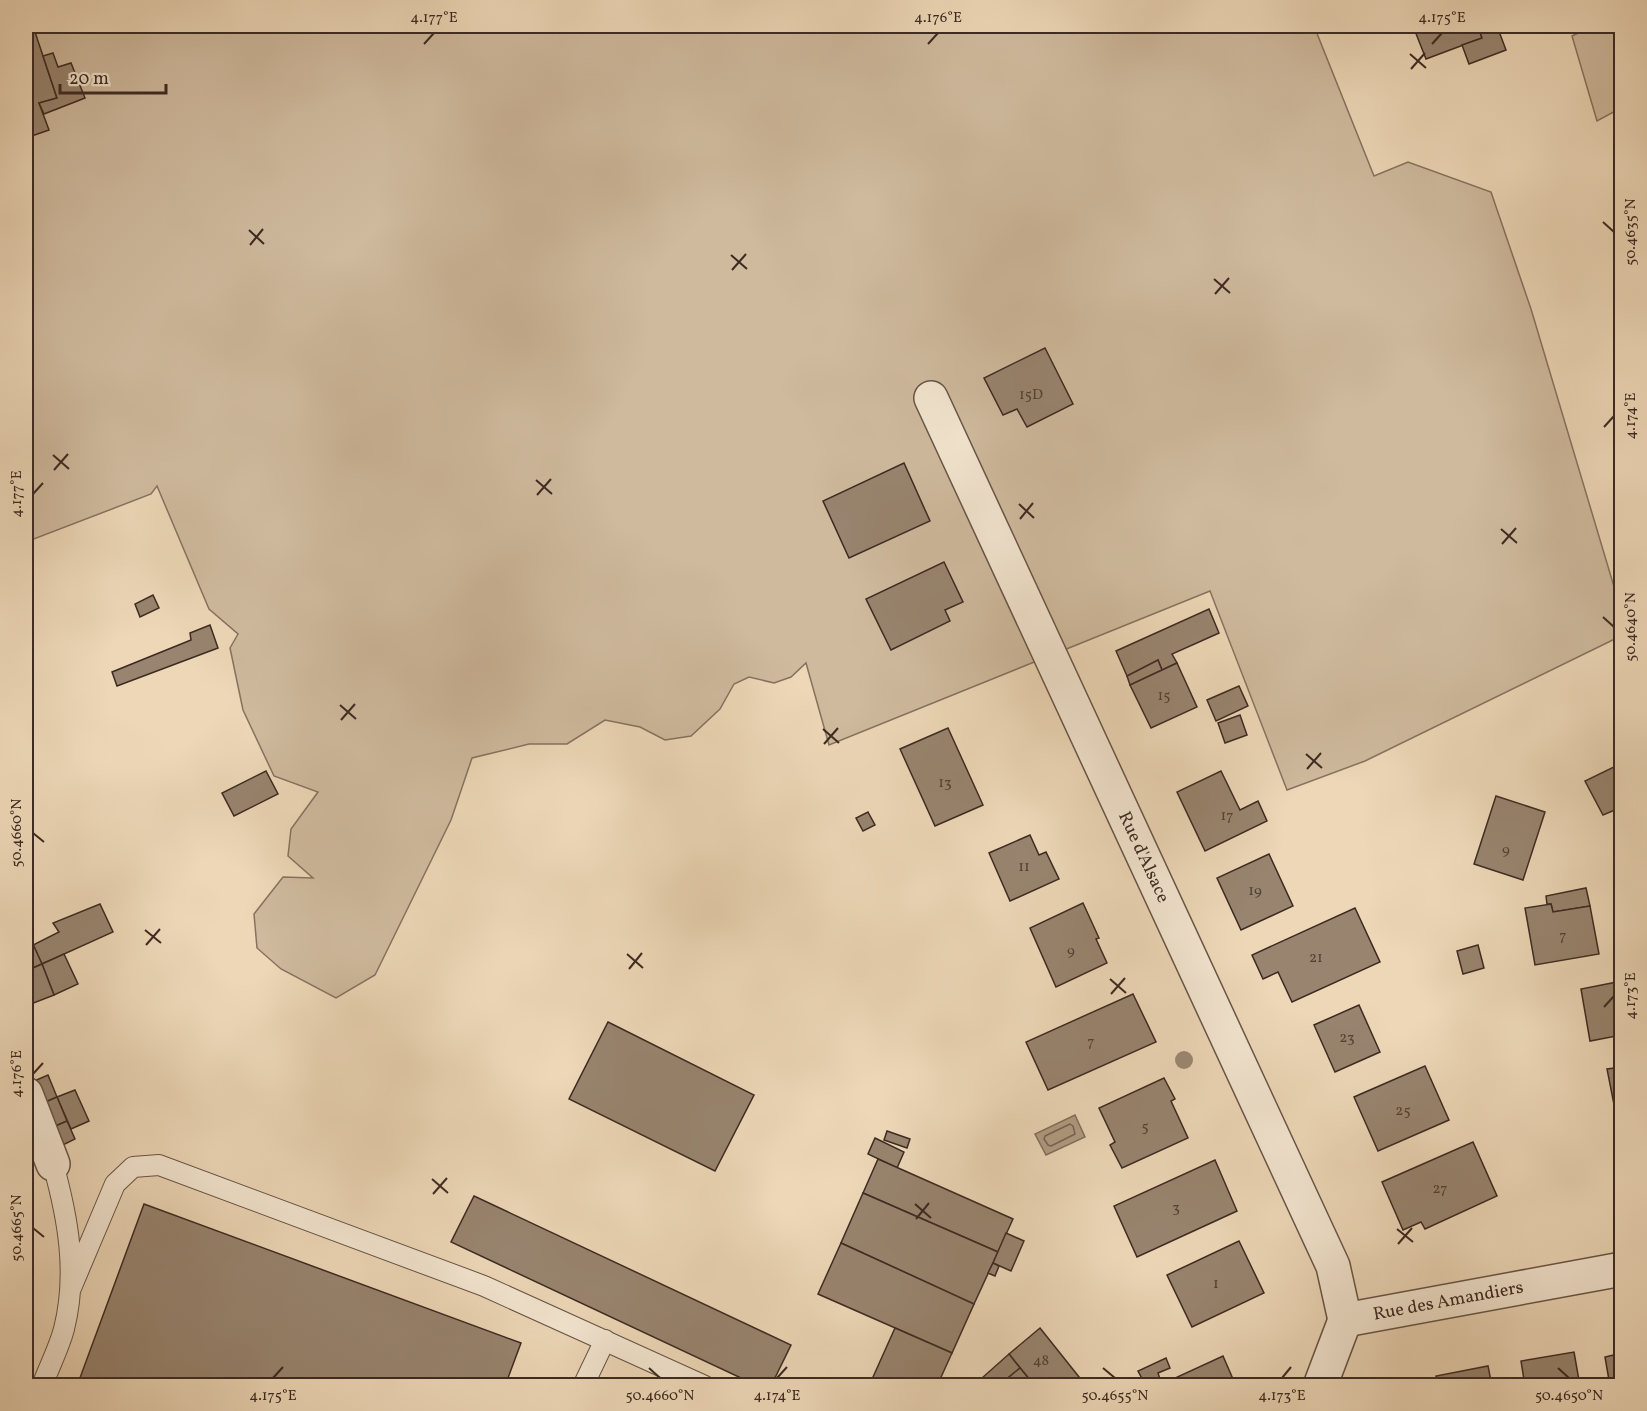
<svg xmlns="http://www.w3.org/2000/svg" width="1647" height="1411" font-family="Vollkorn,serif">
<rect width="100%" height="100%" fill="#edd7b7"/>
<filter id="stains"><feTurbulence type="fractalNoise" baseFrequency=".00333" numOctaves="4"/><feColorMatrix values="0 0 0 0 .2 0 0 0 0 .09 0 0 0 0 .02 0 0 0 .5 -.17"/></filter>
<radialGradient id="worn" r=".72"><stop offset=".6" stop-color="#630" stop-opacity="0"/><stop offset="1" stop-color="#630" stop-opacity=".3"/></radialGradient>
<!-- green -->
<g fill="#cfba9e" stroke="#867260" stroke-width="1.5">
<polygon points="26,26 1314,26 1374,176 1408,162 1491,192 1531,309 1621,610 1621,636 1365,761 1287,790 1210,591 829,745 806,663 791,677 774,683 749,677 734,684 720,709 691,736 665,740 640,727 605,720 567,744 529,744 472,758 451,820 375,975 336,998 281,969 257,948 254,914 283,877 313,878 288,856 291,829 318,792 274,776 243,710 230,648 238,634 209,609 157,486 151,494 26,542"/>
<polygon points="1593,26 1622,26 1621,108 1597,121 1572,36"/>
</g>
<!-- water -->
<polygon fill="#b19c84" stroke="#826e5d" stroke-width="1.5" points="1075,1115 1085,1137 1046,1155 1035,1134"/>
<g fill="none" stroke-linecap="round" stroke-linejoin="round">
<!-- shore -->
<polygon stroke="#766353" stroke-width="1.5" points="1070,1124 1073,1126 1075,1134 1051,1146 1048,1145 1044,1139 1045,1136"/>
</g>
<!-- building -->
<g fill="#98846f" stroke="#3c2a22" stroke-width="1.5">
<polygon points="26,26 33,26 57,98 39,103 49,130 26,138"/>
<polygon points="1413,26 1478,26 1482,38 1426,59"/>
<polygon points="1478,26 1497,26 1506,50 1469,64 1462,45 1482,38"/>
<polygon points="53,53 58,67 71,63 85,98 44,114 39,103 57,98 43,56"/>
<polygon points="1045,348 1073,404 1027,427 1017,409 1003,415 984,378"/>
<polygon points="904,463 930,521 849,558 823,501"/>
<polygon points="944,562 963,602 945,610 950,621 891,650 866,599"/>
<polygon points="153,595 159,608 140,617 135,604"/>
<polygon points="1209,609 1219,633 1172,654 1177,663 1162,670 1158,660 1127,676 1116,651"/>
<polygon points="210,625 218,648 117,686 112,672 191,640 190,633"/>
<polygon points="1158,660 1162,670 1130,685 1127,676"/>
<polygon points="1177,663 1197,707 1151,728 1130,685"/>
<polygon points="1239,686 1248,706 1216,721 1207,700"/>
<polygon points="1240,715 1247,735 1225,743 1218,723"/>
<polygon points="948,728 983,805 935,826 900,749"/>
<polygon points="1622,763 1622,807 1603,815 1585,781"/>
<polygon points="266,771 278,794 234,816 222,793"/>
<polygon points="1221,771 1240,810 1258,801 1267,821 1205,851 1177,792"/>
<polygon points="1496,796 1545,812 1523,880 1474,864"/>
<polygon points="868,812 875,825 863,831 856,818"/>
<polygon points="1030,835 1039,855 1046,852 1059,879 1010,901 989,853"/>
<polygon points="1269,854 1293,906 1241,930 1217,878"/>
<polygon points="1586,888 1590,906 1553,912 1551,904 1547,904 1546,896"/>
<polygon points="1083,903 1099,938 1096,939 1107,963 1056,987 1030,928"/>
<polygon points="100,904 113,932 42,964 33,945 59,932 53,923"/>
<polygon points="1551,904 1553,912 1590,906 1599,954 1535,965 1525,908"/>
<polygon points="1355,908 1380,962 1292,1002 1278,972 1263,979 1252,955"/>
<polygon points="28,933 42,964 26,971 26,934"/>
<polygon points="1478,945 1484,968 1463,974 1457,951"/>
<polygon points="64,954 78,984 54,995 42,964"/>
<polygon points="42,964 54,995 26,1006 26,971"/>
<polygon points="1622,981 1622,1035 1590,1041 1581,989"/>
<polygon points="1133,994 1156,1042 1048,1090 1026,1042"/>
<polygon points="1359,1005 1380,1052 1335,1072 1314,1025"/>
<polygon points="608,1022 754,1095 715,1171 569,1099"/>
<polygon points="1425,1066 1449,1120 1378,1151 1354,1097"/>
<polygon points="1622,1067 1622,1125 1618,1125 1607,1069"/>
<polygon points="48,1075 57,1097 41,1104 32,1082"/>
<polygon points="1164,1078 1175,1099 1171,1101 1188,1138 1122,1168 1110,1145 1115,1142 1099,1108"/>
<polygon points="75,1090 89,1121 71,1129 57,1097"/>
<polygon points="57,1097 67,1121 51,1128 41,1104"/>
<polygon points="67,1121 75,1139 59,1147 51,1128"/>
<polygon points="887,1131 910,1139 907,1148 884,1140"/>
<polygon points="875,1138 904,1152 897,1168 868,1154"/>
<polygon points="1473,1142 1497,1196 1425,1229 1421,1222 1403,1230 1382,1182"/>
<polygon points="878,1159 1013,1219 998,1252 863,1193"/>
<polygon points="1215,1160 1237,1211 1137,1257 1114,1206"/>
<polygon points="863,1193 998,1252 974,1304 841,1243"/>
<polygon points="474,1196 791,1345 771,1386 758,1386 451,1242"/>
<polygon points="144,1204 521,1343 505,1386 77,1386"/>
<polygon points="1006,1233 1024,1241 1011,1271 993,1263"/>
<polygon points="1239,1241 1264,1293 1192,1327 1167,1275"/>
<polygon points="841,1243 974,1304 952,1353 818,1294"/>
<polygon points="993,1263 999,1266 995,1276 988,1273"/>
<polygon points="895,1328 952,1353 937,1386 869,1386"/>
<polygon points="1040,1328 1083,1382 1078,1386 1035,1386 1009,1354"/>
<polygon points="1574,1352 1580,1386 1525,1386 1521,1361"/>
<polygon points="1622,1353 1622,1386 1610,1386 1605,1357"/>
<polygon points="1009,1354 1020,1368 998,1386 989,1386 982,1378"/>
<polygon points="1223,1356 1236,1386 1163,1386 1162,1384"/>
<polygon points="1166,1358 1170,1368 1158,1373 1160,1379 1146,1386 1138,1371"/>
<polygon points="1488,1366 1492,1386 1438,1386 1436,1376"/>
<polygon points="1020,1368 1035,1386 998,1386"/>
</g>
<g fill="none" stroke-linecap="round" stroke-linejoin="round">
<defs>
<g id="service">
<polyline points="71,1288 115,1184 133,1167 159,1165 484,1286 705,1386"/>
<path d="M42 1386C49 1367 59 1348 64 1329 78 1273 68 1218 53 1164"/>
<polyline points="583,1386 605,1340"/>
</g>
<g id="minor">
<path id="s1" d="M931 398 1333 1266 1345 1320"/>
<polyline points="26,1094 53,1164"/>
<path id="s2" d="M1345 1320 1622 1269"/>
<polyline points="1320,1386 1345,1320"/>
</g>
</defs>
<!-- service casing -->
<use href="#service" stroke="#685547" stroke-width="22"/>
<!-- minor casing -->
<use href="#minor" stroke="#685547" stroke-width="36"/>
<!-- service -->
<use href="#service" stroke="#f3e5d0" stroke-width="20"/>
<!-- minor -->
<use href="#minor" stroke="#f3e5d0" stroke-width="33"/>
</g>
<!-- trees -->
<circle fill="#9c8873" cx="1184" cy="1060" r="9"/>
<!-- ticks -->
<path fill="none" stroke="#3c2a22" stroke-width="2" d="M424 44 434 33M928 44 938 33M1432 44 1442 33M1410 54 1426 68M1411 69 1425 53M1603 222 1614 232M249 230 264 244M250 245 263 229M731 255 747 269M732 270 746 254M1214 279 1230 293M1215 294 1229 278M1604 427 1614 416M53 455 69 469M54 470 68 454M536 480 552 494M33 494 43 483M537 495 551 479M1019 504 1034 518M1020 519 1033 503M1501 529 1517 543M1502 544 1516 528M1603 617 1614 627M340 705 356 719M341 720 355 704M823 729 839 743M824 744 838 728M1306 754 1322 768M1307 769 1321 753M33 833 44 842M145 930 161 943M146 945 160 929M627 954 643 968M629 969 642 953M1110 979 1126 993M1111 994 1125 978M1604 1007 1614 996M33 1074 43 1063M432 1179 448 1193M433 1194 447 1178M915 1204 931 1218M916 1219 929 1203M33 1228 44 1237M1397 1229 1413 1242M1398 1244 1412 1228M649 1368 660 1378M1103 1368 1115 1378M1558 1368 1569 1378M273 1378 283 1367M777 1378 787 1367M1282 1378 1291 1367"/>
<g text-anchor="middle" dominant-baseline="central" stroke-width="5" stroke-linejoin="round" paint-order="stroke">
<!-- number labels -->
<g font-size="15" fill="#534035">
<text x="1031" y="395">15D</text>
<text x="1164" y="696">15</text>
<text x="945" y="783">13</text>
<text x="1227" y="816">17</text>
<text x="1506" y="850">9</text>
<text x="1024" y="867">11</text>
<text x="1255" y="891">19</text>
<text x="1563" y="936">7</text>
<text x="1071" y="951">9</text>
<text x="1316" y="958">21</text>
<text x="1347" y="1038">23</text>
<text x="1091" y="1042">7</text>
<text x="1403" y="1111">25</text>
<text x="1145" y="1127">5</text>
<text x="1440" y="1189">27</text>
<text x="1176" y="1208">3</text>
<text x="1216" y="1284">1</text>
<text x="1041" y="1361">48</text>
</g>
<!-- street labels -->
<g font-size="18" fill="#3c2a22" stroke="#f3e5d0">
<text stroke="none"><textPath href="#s1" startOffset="506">Rue d'Alsace</textPath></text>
<text stroke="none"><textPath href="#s2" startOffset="105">Rue des Amandiers</textPath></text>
</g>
</g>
<!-- margin -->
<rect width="1647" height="1411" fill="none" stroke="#edd7b7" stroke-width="66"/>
<!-- scale -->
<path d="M60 84v9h106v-9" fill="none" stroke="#3c2a22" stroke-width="3"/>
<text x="69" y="84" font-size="18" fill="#3c2a22" stroke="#f3e5d0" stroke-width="4.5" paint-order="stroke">20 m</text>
<rect x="33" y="33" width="1581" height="1345" fill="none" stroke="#3c2a22" stroke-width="2"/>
<g font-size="15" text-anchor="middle" fill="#3c2a22">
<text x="434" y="22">4.177°E</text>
<text x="938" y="22">4.176°E</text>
<text x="1442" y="22">4.175°E</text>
<text transform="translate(1630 232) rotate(-90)" y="5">50.4635°N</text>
<text transform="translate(1630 416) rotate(-90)" y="5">4.174°E</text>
<text transform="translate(16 494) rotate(-90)" y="5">4.177°E</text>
<text transform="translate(1630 627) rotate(-90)" y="5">50.4640°N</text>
<text transform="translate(16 833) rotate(-90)" y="5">50.4660°N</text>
<text transform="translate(1630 996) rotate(-90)" y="5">4.173°E</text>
<text transform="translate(16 1074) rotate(-90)" y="5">4.176°E</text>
<text transform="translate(16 1228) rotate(-90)" y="5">50.4665°N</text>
<text x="273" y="1400">4.175°E</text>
<text x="660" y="1400">50.4660°N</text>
<text x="777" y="1400">4.174°E</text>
<text x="1115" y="1400">50.4655°N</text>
<text x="1282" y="1400">4.173°E</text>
<text x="1569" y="1400">50.4650°N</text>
</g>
<rect width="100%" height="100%" filter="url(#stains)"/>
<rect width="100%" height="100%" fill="url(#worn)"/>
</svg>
